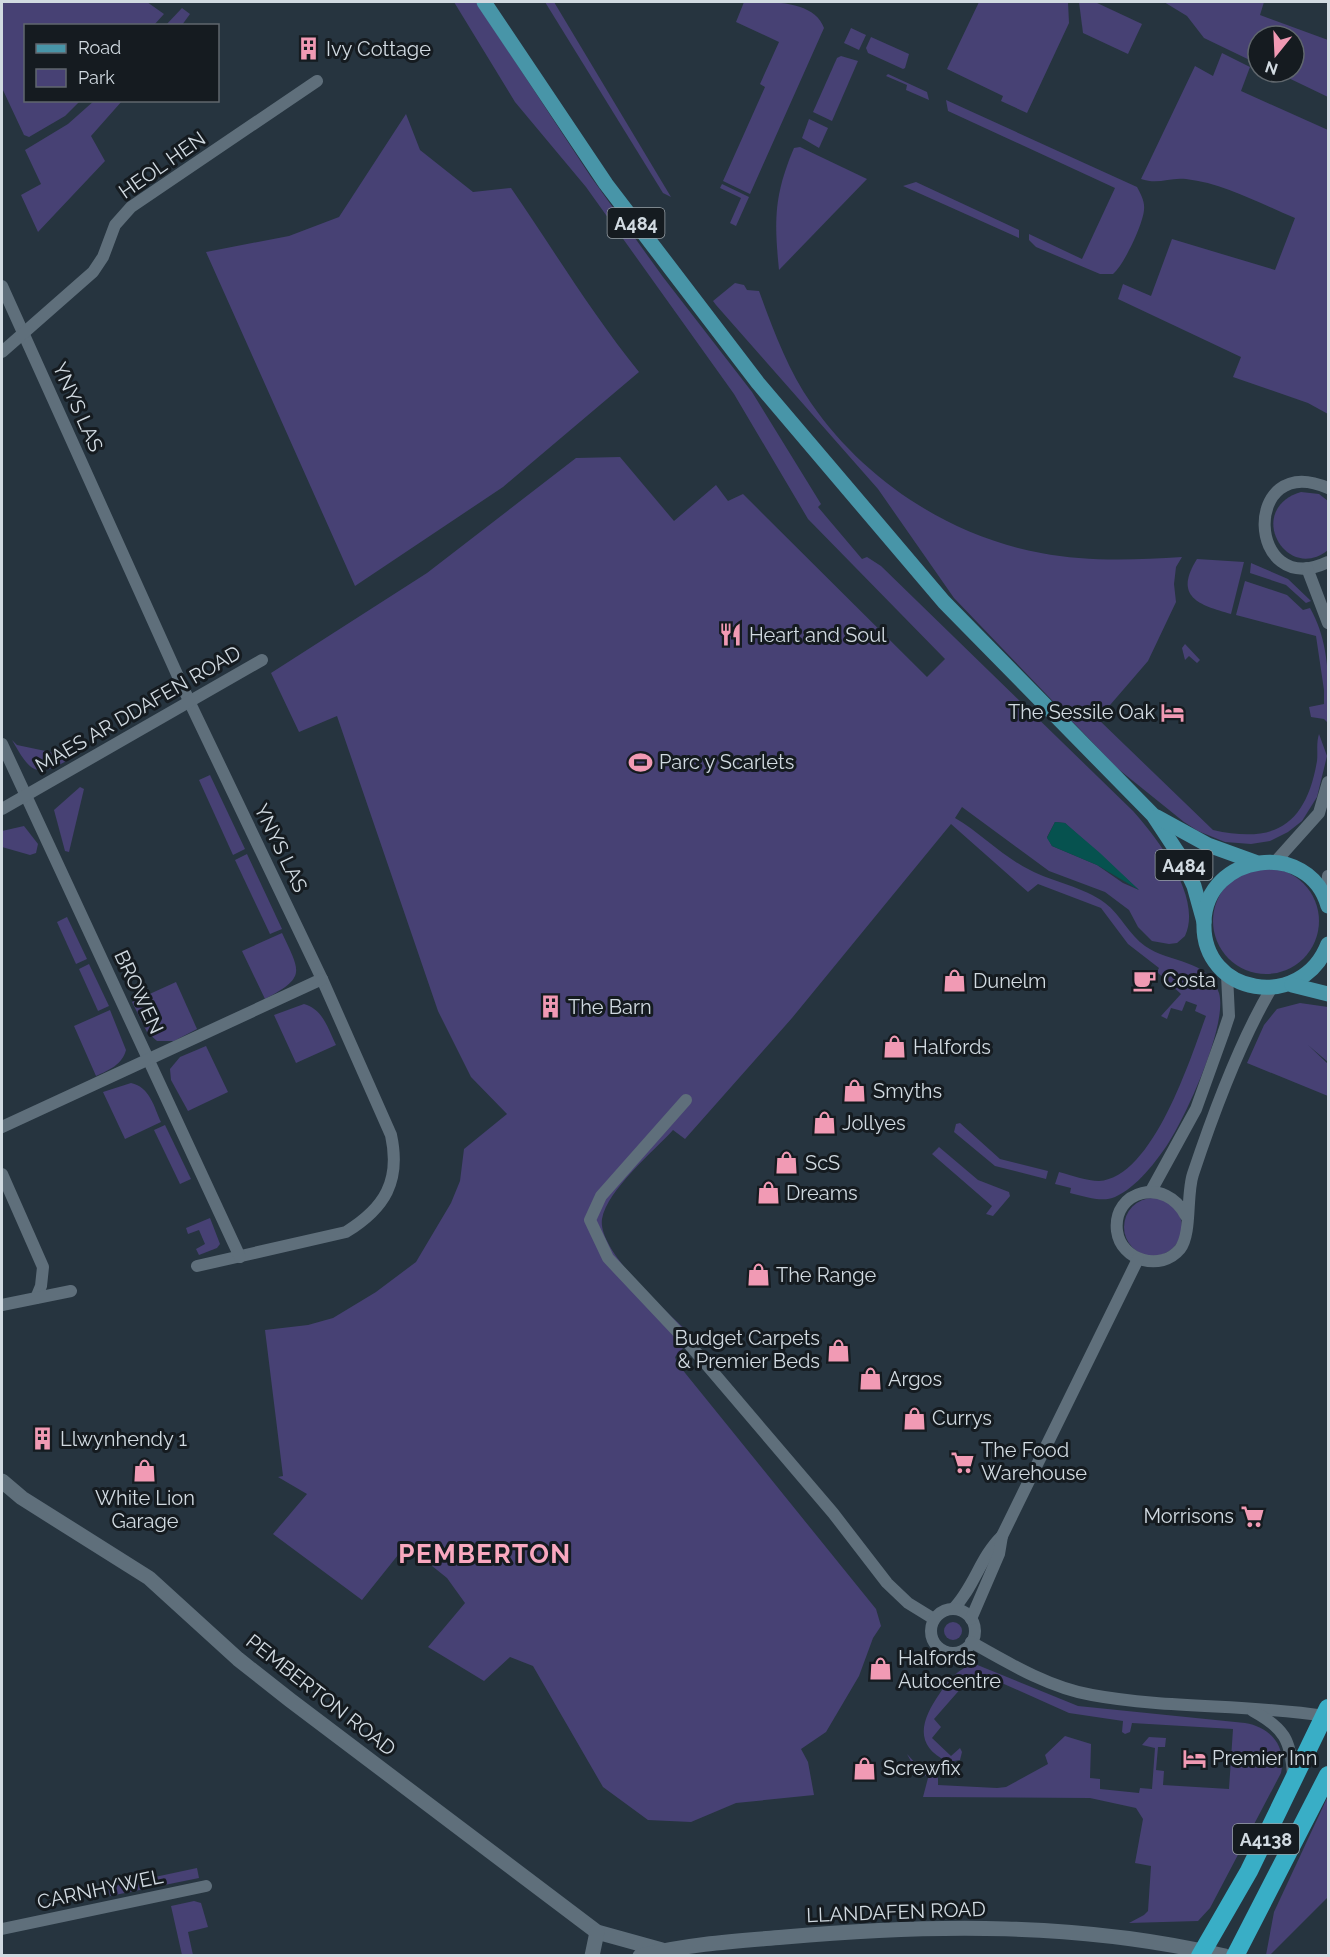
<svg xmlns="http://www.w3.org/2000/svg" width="1330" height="1957" font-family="Raleway,sans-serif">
<rect width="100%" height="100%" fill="#26343f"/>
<!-- green -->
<g fill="#474174" fill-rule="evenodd">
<polygon points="2,2 147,2 164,14 154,25 26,26 26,100 80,101 65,116 29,137 24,135 2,88"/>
<path d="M454 2H476L591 177 663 277 752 392 821 504 818 507 862 559 867 557 881 566 1133 811C1157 838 1203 897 1185 936L1177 943 1169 944 1152 941 1138 927 1129 910 1105 892 1049 871 962 807 955 818C981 833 1003 857 1030 870 1053 882 1084 887 1105 903 1121 915 1129 935 1145 946 1170 964 1208 958 1219 993 1228 1024 1187 1114 1169 1142 1157 1161 1136 1188 1115 1197 1102 1203 1084 1196 1070 1193L1071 1188 1055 1184 1059 1172C1071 1175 1087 1181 1099 1181 1153 1178 1191 1057 1206 1016L1195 1011 1197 1005 1186 1001 1182 1011 1171 1008 1167 1019 1161 1016 1181 994 1157 972 1159 968 1128 944 1101 908 1038 884 1028 892 951 824 792 1018 685 1139 673 1130C654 1151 607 1190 602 1219 597 1252 670 1314 693 1337L675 1357 677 1363 876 1609 881 1626 873 1638 859 1676 826 1732 801 1749 808 1762 814 1795 736 1803 691 1822 648 1820 603 1787 533 1666 510 1657 484 1681 428 1647 465 1603 447 1578 406 1545 362 1600 273 1534 307 1494 278 1477 283 1476 265 1330 308 1325 333 1318 376 1292 416 1262 451 1203 460 1181 464 1149 507 1114 471 1077 438 1011 337 716 299 732 271 673 427 573 576 458 620 457 674 521 716 485 728 501 743 494 927 677 945 659 808 519 734 394 586 187 515 102ZM1055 822 1065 823 1139 890 1123 883 1097 865 1052 846 1047 837Z"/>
<polygon points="545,2 554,2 671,197 663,193"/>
<path d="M744 2C768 1 815 0 824 28L750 194 723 181 765 87 760 84 779 42 736 22Z"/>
<polygon points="979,2 1068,2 1069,23 1027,113 1001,101 1003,96 947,69"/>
<polygon points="1079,2 1095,2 1142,24 1128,54 1083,33"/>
<polygon points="1164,2 1264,2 1260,15 1328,40 1328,97 1276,72 1294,72 1294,36 1258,36 1258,64 1204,38 1187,16"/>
<polygon points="182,8 190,14 182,25 166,25"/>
<polygon points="851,28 866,35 859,50 844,43"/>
<polygon points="871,37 909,54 905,68 903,69 868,53 866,48"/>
<path d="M1222 53 1250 67 1241 91 1328 130V414L1308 403 1233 377 1241 357 1118 299 1123 284 1151 296 1172 239 1275 270 1295 218C1261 204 1223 183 1186 179 1169 177 1159 185 1141 179L1195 66 1213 76Z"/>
<polygon points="841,56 858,61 832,121 813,112 837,58"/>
<polygon points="888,74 927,92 929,100 906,90 907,85 886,76"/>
<polygon points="95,100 122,101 91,136 105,161 38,232 21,195 41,184 25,150 68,124"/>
<path d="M946 100 1137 187C1141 195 1145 201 1144 210 1143 224 1124 265 1113 274H1100L1036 247 1029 240V234L1082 259 1115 188 948 111Z"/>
<path d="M406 114 420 150 473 192 511 188C553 249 592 314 639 372L503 487 355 586 206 252 289 236 339 217Z"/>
<polygon points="809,119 828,128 819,148 802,138"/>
<path d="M800 147 867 179 779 270C774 220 774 195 794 148Z"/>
<polygon points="916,182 1019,230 1019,238 903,186"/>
<polygon points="722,184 749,197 736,226 730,223 741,198 720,188"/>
<path d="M735 283 744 285 747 290 759 291C773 329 788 370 811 403 864 480 949 536 1041 553 1087 562 1136 560 1182 557L1176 567 1174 584 1176 602 1148 661 1098 719 1213 830C1275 844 1306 825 1317 761 1318 752 1316 743 1319 734L1327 756 1317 797 1302 821 1288 832 1270 841 1251 844 1225 842 1198 831 1184 822 1117 768 954 598 878 489 716 305 713 301Z"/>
<path d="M1301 492 1319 494 1328 501V550C1286 584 1244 509 1301 492Z"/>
<path d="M1197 559 1244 562 1231 614C1199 605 1173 597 1197 559Z"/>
<polygon points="1251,563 1288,579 1311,601 1306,603 1286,585 1250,573"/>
<path d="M1245 581 1287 595 1303 610 1310 608C1330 643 1329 683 1328 723L1324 719 1311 717 1309 707 1324 704V690L1316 636 1236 615Z"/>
<polygon points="1185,644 1200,660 1197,663 1189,656 1185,660 1182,648"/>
<path d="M12 740 17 745 74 757C37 777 33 777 12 740Z"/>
<polygon points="210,775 245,849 233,855 199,780"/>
<polygon points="80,787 84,789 69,852 65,851 54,810"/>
<polygon points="24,826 38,844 36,853 30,855 2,847 2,831"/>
<polygon points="247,854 282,929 270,934 235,860"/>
<circle cx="1266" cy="921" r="53"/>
<polygon points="67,917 87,959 76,964 57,922"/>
<path d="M282 933C300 972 307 977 265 999L242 951Z"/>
<polygon points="89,964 109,1006 98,1011 79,969"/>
<polygon points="176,982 197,1029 174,1041 157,1041 147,1032 132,1002"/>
<polygon points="1300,1003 1328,1007 1328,1062 1308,1045 1328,1064 1328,1096 1247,1063 1264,1025 1277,1009"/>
<path d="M304 1004C323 1009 328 1029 336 1045L296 1063 274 1015Z"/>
<path d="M110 1010 126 1050C122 1065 109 1070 96 1076L74 1026Z"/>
<polygon points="206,1046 228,1092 188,1111 171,1080 170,1069 180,1057"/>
<path d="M131 1083C150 1087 154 1107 161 1122L125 1139 103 1092Z"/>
<polygon points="960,1123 1000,1159 1048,1171 1046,1179 995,1166 954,1132 956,1124"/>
<polygon points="165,1125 191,1179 180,1184 154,1130"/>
<polygon points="939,1147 978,1180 1009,1192 1010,1196 993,1216 986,1214 992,1206 932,1154"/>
<circle cx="1153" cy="1227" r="29"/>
<polygon points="210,1218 220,1244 217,1248 199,1255 196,1249 205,1244 199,1230 188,1234 186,1228"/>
<circle cx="953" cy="1631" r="9"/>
<path d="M975 1664 1078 1706 1245 1723C1270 1727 1287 1746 1281 1773L1210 1908 1198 1921 1129 1923 1144 1915 1148 1911 1151 1866 1135 1863 1143 1819 1136 1808 1090 1798 923 1797 928 1778 913 1765 907 1754 917 1765 938 1776V1785L997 1788 1006 1787 1048 1764 1045 1755 1065 1736 1091 1744 1090 1778 1100 1779V1789L1139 1793 1140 1788 1152 1789 1155 1748 1142 1745 1149 1737 1166 1738 1165 1747H1158L1156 1770 1164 1771 1163 1785 1229 1789 1233 1729 1132 1723 1130 1732 1125 1734 1122 1732 1123 1721 1069 1713 986 1676 980 1685 970 1678 934 1719 941 1727 932 1738 951 1756 960 1748 962 1752 960 1760 948 1762C912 1745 922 1719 940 1693 948 1680 960 1667 975 1664Z"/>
<polygon points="1328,1796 1328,1897 1270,1955 1266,1955 1274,1912"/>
<polygon points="197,1868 199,1878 110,1896 108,1887"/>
<polygon points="194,1901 201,1903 208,1927 188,1932 193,1955 182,1955 171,1906"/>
</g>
<!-- water -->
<polygon fill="#06524f" points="1055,822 1065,823 1100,853 1139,890 1097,865 1052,846 1047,838"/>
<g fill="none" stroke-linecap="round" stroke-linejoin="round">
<!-- street -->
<g stroke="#5f6f7b" stroke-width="12">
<path d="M2 286 190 703 322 979 391 1135C401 1181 385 1208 346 1232L197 1266"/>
<polyline points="2,352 93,272 103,257 115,225 131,207 317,81"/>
<path d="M1328 488C1241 450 1246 601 1328 562"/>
<polyline points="1307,568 1328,623"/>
<polyline points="2,744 240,1257"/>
<polyline points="2,809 262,660"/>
<polyline points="1276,861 1319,813 1328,782"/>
<polyline points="1326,897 1328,876"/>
<polyline points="686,1100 601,1196 590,1220 608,1258 689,1344 833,1513 887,1583 908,1603 934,1619"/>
<polyline points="2,1127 322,979"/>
<polyline points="2,1174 43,1267 41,1286 36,1298"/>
<polyline points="1151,1191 1196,1109 1223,1034 1229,1016 1227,975"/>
<path d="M1186 1216C1166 1176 1112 1190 1117 1231 1121 1261 1161 1272 1180 1249 1192 1233 1186 1195 1193 1174 1213 1114 1239 1043 1271 989"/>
<polyline points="2,1305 71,1291"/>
<path d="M953 1609C974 1588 980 1557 1002 1536"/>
<circle cx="953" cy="1631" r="22"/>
<polyline points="971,1619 999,1554 1002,1536 1138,1259"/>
<path d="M971 1642C1008 1663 1050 1688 1092 1695 1169 1709 1248 1704 1325 1716L1328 1721"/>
<path d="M1253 1711C1284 1728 1291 1740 1293 1775"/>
<polyline points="2,1929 206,1886"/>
</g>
<!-- secondary -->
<g stroke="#5f6f7b" stroke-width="15">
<polyline points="2,1481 22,1498 149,1578 238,1659 290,1700 597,1932 662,1950"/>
<polyline points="592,1956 597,1932"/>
<path d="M640 1956C687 1944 736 1941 785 1937 931 1924 1081 1922 1225 1956"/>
</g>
<!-- primary -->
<g stroke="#4895a8" stroke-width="15">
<polyline points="484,2 606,184 758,383 944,602 1153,815 1180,856 1194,886 1204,922"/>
<polyline points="1157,817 1208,845 1255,862"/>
<path d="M1328 906C1309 839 1206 853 1204 922 1201 996 1302 1012 1328 944"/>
<polyline points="1292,985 1328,994"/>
</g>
<!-- highway -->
<g stroke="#39aec6" stroke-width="18">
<polyline points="1200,1956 1249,1871 1328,1708"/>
<polyline points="1235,1956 1328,1775"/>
</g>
</g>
<!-- icons -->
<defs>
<symbol id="building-bare" viewBox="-9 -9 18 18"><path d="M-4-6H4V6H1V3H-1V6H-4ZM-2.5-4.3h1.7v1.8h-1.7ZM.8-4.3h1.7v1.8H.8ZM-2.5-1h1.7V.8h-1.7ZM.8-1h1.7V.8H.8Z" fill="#f19ab4" stroke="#151b20" stroke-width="2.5" paint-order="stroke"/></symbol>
<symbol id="restaurant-bare" viewBox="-9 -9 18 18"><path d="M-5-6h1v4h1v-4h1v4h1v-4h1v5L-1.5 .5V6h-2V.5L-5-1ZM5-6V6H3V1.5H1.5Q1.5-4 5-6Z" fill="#f19ab4" stroke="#151b20" stroke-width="2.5" paint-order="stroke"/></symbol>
<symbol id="hotel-bare" viewBox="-9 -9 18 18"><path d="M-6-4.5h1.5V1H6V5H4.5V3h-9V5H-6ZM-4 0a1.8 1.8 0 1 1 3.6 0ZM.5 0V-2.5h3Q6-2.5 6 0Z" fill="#f19ab4" stroke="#151b20" stroke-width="2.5" paint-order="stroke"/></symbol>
<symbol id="stadium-bare" viewBox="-9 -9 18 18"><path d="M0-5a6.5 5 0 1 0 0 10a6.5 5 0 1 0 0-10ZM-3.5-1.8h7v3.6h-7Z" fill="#f19ab4" stroke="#151b20" stroke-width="2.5" paint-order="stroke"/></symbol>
<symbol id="cafe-bare" viewBox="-9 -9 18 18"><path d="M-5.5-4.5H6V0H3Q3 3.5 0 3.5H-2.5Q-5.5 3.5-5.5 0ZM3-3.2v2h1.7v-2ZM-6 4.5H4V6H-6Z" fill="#f19ab4" stroke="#151b20" stroke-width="2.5" paint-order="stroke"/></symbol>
<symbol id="shop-bare" viewBox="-9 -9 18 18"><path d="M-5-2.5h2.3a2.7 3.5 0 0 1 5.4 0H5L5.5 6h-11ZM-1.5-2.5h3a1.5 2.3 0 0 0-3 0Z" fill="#f19ab4" stroke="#151b20" stroke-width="2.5" paint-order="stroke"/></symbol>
<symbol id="supermarket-bare" viewBox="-9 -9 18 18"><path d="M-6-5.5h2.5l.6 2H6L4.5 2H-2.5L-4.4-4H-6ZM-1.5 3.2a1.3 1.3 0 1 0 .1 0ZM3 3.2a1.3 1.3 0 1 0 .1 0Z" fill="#f19ab4" stroke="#151b20" stroke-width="2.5" paint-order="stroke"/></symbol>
</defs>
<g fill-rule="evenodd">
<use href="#building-bare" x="292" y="32" width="33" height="33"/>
<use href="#restaurant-bare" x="714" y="618" width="33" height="33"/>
<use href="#hotel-bare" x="1156" y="696" width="33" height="33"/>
<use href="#stadium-bare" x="624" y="746" width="33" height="33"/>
<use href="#cafe-bare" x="1128" y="964" width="33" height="33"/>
<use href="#shop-bare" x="938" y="964" width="33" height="33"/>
<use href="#building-bare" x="534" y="990" width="33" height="33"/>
<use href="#shop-bare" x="878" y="1030" width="33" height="33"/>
<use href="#shop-bare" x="838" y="1074" width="33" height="33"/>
<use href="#shop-bare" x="808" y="1106" width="33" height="33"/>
<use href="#shop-bare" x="770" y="1146" width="33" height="33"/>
<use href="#shop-bare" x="752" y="1176" width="33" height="33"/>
<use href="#shop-bare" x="742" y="1258" width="33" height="33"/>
<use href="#shop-bare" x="822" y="1334" width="33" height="33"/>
<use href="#shop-bare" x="854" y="1362" width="33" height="33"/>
<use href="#shop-bare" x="898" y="1402" width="33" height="33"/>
<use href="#building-bare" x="26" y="1422" width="33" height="33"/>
<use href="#supermarket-bare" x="946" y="1446" width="33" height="33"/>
<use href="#shop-bare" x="128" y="1454" width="33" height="33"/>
<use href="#supermarket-bare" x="1236" y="1500" width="33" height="33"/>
<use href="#shop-bare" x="864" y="1652" width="33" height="33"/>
<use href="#hotel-bare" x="1178" y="1742" width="33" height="33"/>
<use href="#shop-bare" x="848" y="1752" width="33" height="33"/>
</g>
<g text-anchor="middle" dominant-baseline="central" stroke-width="6" stroke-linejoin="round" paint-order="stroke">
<!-- shield labels -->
<g fill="#151b20" stroke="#99a1a7" stroke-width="1.5">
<rect x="607.5" y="208" width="57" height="30" rx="4.5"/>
<rect x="1155.5" y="850" width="57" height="30" rx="4.5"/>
<rect x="1233" y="1824" width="66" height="30" rx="4.5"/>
</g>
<g font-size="18" font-weight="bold" fill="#d1dae1">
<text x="636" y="223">A484</text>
<text x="1184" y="865">A484</text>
<text x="1266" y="1839">A4138</text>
</g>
<!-- poi labels -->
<g font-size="20" fill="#d1dae1" stroke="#151b20" text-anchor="start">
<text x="326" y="49">Ivy Cottage</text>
<text x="749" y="635">Heart and Soul</text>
<text x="1155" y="712" text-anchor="end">The Sessile Oak</text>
<text x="659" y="762">Parc y Scarlets</text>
<text x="1163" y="980">Costa</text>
<text x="973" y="981">Dunelm</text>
<text x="568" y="1007">The Barn</text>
<text x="913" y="1047">Halfords</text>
<text x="873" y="1091">Smyths</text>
<text x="842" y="1123">Jollyes</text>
<text x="805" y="1163">ScS</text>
<text x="786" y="1193">Dreams</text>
<text x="776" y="1275">The Range</text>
<text x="820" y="1338" text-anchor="end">Budget Carpets<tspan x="820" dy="23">&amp; Premier Beds</tspan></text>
<text x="888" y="1379">Argos</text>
<text x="932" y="1418">Currys</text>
<text x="60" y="1439">Llwynhendy 1</text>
<text x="981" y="1450">The Food<tspan x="981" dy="23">Warehouse</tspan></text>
<text x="145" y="1498" text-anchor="middle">White Lion<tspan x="145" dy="23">Garage</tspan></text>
<text x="1234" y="1516" text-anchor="end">Morrisons</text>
<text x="898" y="1658">Halfords<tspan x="898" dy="23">Autocentre</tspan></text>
<text x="1212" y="1758">Premier Inn</text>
<text x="883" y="1768">Screwfix</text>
</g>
<!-- street labels -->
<g font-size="20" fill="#d1dae1" stroke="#151b20">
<text transform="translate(162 165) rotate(-35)">HEOL HEN</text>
<text transform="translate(78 407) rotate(66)">YNYS LAS</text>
<text transform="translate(138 709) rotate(-30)">MAES AR DDAFEN ROAD</text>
<text transform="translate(281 848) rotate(64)">YNYS LAS</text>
<text transform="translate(139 992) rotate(65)">BROWEN</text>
<text transform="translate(321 1695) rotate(38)">PEMBERTON ROAD</text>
<text transform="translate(100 1889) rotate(-12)">CARNHYWEL</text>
<text transform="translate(896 1912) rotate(-2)">LLANDAFEN ROAD</text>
</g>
<!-- district labels -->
<g font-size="26" font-weight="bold" letter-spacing="1.5" fill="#f9a8bf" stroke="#151b20">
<text x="485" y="1554">PEMBERTON</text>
</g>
</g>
<!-- border -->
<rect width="1330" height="1957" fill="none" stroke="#d1dae1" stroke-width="6"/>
<!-- legend -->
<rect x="24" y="24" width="195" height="78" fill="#151b20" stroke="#60676d" stroke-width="1.5"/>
<rect x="36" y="44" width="30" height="9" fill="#4895a8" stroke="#60676d" stroke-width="1.5"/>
<text x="78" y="54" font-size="18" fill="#d1dae1">Road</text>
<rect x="36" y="69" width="30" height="18" fill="#474174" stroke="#60676d" stroke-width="1.5"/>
<text x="78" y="84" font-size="18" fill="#d1dae1">Park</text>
<!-- north arrow -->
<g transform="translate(1276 54) rotate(198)"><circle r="28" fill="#151b20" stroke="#60676d" stroke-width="1.5"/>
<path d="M0-4.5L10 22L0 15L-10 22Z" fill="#f19ab4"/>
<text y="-9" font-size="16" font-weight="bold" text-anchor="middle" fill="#d1dae1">N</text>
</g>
</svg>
